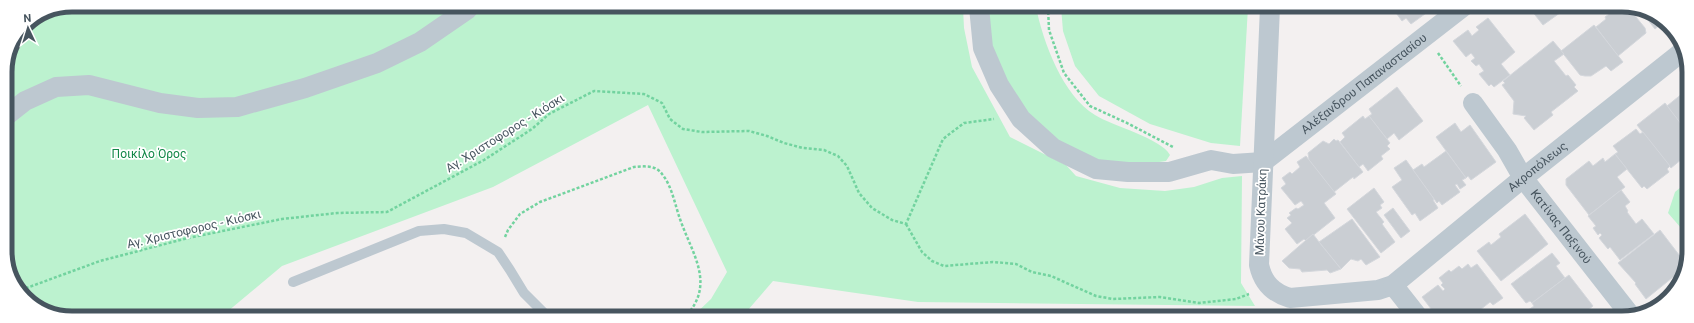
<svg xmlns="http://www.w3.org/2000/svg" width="1694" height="323" font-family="Roboto,sans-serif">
<rect width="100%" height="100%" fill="#f3f0f0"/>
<!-- green -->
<g fill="#bcf2cf">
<polygon points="963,7 964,28 972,67 1010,137 1066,165 1076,176 1120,188 1165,191 1194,187 1222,178 1242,176 1241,283 1255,306 918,302 773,281 741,318 691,318 711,299 727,272 648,105 493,187 282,266 221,317 63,317 28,301 7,268 5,72 10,46 25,24 46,10"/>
<path d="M984 7H1036C1043 42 1063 96 1095 115 1112 126 1161 138 1170 155L1166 161 1139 165 1096 161 1054 143 1024 115 988 44Z"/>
<polygon points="1061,7 1248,7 1240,146 1211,143 1150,124 1099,96 1075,66 1063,31"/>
<polygon points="1688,181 1688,236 1668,213 1675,192"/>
</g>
<!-- building -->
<g fill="#caced3" stroke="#d4d7dc">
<polygon points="1391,6 1436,6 1411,24 1406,18 1402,21"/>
<polygon points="1528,6 1561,6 1564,10 1543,25"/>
<polygon points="1620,6 1627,6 1645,28 1646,33 1618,56 1596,27 1606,19 1605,17"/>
<polygon points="1640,10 1665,21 1655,29"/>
<polygon points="1488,18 1515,52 1501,64 1510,75 1494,87 1491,84 1489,86 1479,74 1484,71 1479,64 1476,66 1471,61 1475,58 1471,53 1466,57 1453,41 1468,30 1472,36 1479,30 1476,27"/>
<polygon points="1594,25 1623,62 1611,71 1606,66 1591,76 1585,76 1580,75 1561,51"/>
<polygon points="1553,41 1564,54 1554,61 1566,76 1568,75 1576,85 1574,87 1578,91 1551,112 1553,115 1534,130 1524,118 1526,116 1513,114 1514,101 1502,85 1505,83 1503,81"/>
<polygon points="1397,87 1423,121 1399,140 1394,133 1387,139 1369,116 1372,114 1369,109"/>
<polygon points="1683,93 1686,97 1688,96 1688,133 1667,106"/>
<polygon points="1665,103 1688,133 1688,154 1671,168 1637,125"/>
<polygon points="1363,116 1365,119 1369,116 1390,143 1387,146 1390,149 1381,156 1383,159 1368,171 1363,164 1359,167 1340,142 1345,137 1342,133"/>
<polygon points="1455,123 1461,132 1470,125 1496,162 1471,180 1468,176 1466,178 1436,137"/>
<polygon points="1636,129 1640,134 1643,132 1670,166 1667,169 1669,172 1647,189 1644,186 1642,188 1615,154 1618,152 1613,146"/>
<polygon points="1334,139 1336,141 1338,140 1363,172 1354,179 1353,177 1334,192 1309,160 1308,153 1323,141 1329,144"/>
<polygon points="1446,151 1466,178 1462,180 1466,185 1460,189 1457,184 1455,185 1460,192 1442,205 1439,201 1437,203 1413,170 1422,164 1424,167"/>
<polygon points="1615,154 1627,169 1617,177 1625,187 1589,215 1566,185 1566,179 1589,161 1593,166 1603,158 1605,162"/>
<polygon points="1306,156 1336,194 1324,203 1335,218 1306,241 1304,239 1297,244 1285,229 1292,223 1287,218 1291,215 1289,213 1296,208 1298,209 1304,205 1301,201 1295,205 1281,188 1286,184 1282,178 1290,172 1292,174 1300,167 1297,162"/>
<polygon points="1406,160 1434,199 1433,200 1438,208 1420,221 1415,213 1412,215 1392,187 1402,180 1394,168"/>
<polygon points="1374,188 1384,202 1380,205 1382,208 1376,212 1384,222 1382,224 1395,242 1381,253 1347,209"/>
<polygon points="1621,190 1630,202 1625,206 1628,211 1627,212 1636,224 1642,219 1654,234 1620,260 1610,247 1608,249 1599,238 1602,235 1600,233 1598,235 1593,228 1596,226 1588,216"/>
<polygon points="1393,208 1410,231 1401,238 1384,215"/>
<polygon points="1525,214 1548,244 1501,281 1477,251 1489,242 1491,245 1501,237 1499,234"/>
<polygon points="1352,219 1380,257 1366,265 1361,259 1358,261 1351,259 1341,269 1319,242"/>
<polygon points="1660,230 1686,264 1683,269 1646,299 1635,284 1636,283 1618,263"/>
<polygon points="1313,234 1319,242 1341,269 1330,273 1327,270 1302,272 1300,269 1289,268 1282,261"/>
<polygon points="1552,253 1560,263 1556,266 1565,278 1532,303 1530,301 1526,303 1511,284"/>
<polygon points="1468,264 1471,268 1477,264 1503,298 1493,305 1490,302 1475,314 1478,318 1438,318 1422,297 1438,285 1443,291 1445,289 1441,285 1443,283 1439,278 1449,270 1451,272 1459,266 1462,269"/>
<polygon points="1569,275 1593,306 1578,318 1528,318 1524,313 1534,306 1532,303"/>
<polygon points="1671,293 1666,301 1653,307"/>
</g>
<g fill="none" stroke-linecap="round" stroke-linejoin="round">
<!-- path -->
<g stroke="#72d39f" stroke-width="2.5" stroke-dasharray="3 2" stroke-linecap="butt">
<polyline points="1048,7 1049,30 1064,73 1090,106 1127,123 1173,147"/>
<polyline points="1438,53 1461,86"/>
<polyline points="906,224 922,252 932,261 944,266 993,262 1016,264 1032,272 1051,276 1096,296 1113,299 1160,297 1199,303 1236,299 1249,294"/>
<path d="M505 237 508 230 520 214 540 202 634 167C644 166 656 165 662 174 672 186 675 205 680 219 692 254 717 285 684 318"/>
<polyline points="21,290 100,261 188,238 282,219 337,213 387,212 484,160 532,129 549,114 594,91 644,94 662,103 670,119 683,129 702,132 749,131 767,136 784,143 803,148 824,150 838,156 847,166 859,193 872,208 892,220 906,224 943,139 964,123 994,119"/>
</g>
<!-- lane -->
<polyline stroke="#bdc8d0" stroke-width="10" points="293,282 419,231 444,229 466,233 498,252 510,270 524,293 549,318"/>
<!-- street -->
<g stroke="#bdc8d0" stroke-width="20">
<path id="s1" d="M979 7 983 48 999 85 1021 119 1053 148 1096 169 1128 172H1169L1211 160 1233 164 1263 162 1464 6"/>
<path id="s2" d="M1270 7 1259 265C1263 283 1273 293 1290 298L1378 290 1393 285 1523 178 1683 51"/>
<path id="s3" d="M1473 103 1507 150 1523 178 1631 316"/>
<polyline points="6,116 25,101 56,87 89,85 160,103 198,108 237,107 305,88 377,63 420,42 468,9"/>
<polyline points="1393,285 1419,318"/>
</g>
</g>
<g text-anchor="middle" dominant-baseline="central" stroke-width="3.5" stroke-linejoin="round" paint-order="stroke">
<!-- street labels -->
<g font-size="12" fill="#47555f" stroke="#fff">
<text stroke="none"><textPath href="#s1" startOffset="510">Αλέξανδρου Παπαναστασίου</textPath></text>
<text transform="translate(505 133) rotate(-32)">Αγ. Χριστοφορος - Κιόσκι</text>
<text stroke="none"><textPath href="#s2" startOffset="597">Ακροπόλεως</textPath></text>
<text transform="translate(1261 212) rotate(-88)">Μάνου Κατράκη</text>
<text stroke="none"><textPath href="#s3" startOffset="152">Κατίνας Παξινού</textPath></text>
<text transform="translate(194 229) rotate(-13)">Αγ. Χριστοφορος - Κιόσκι</text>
</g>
<!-- park labels -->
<g font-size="12" fill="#118747" stroke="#fff">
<text x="149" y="154">Ποικίλο Όρος</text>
</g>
</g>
<!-- crop -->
<path d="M0 0H1694V323H0ZM72 12H1622A60 60 0 0 1 1682 72V251A60 60 0 0 1 1622 311H72A60 60 0 0 1 12 251V72A60 60 0 0 1 72 12Z" fill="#fff" fill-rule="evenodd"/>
<path fill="none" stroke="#47555f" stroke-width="5" d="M72 12H1622A60 60 0 0 1 1682 72V251A60 60 0 0 1 1622 311H72A60 60 0 0 1 12 251V72A60 60 0 0 1 72 12Z"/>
<!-- north arrow -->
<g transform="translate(28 28) rotate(356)" stroke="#ffffff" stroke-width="3" paint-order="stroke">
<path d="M0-3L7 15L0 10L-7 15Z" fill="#47555f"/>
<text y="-6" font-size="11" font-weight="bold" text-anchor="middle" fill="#47555f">N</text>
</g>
</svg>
